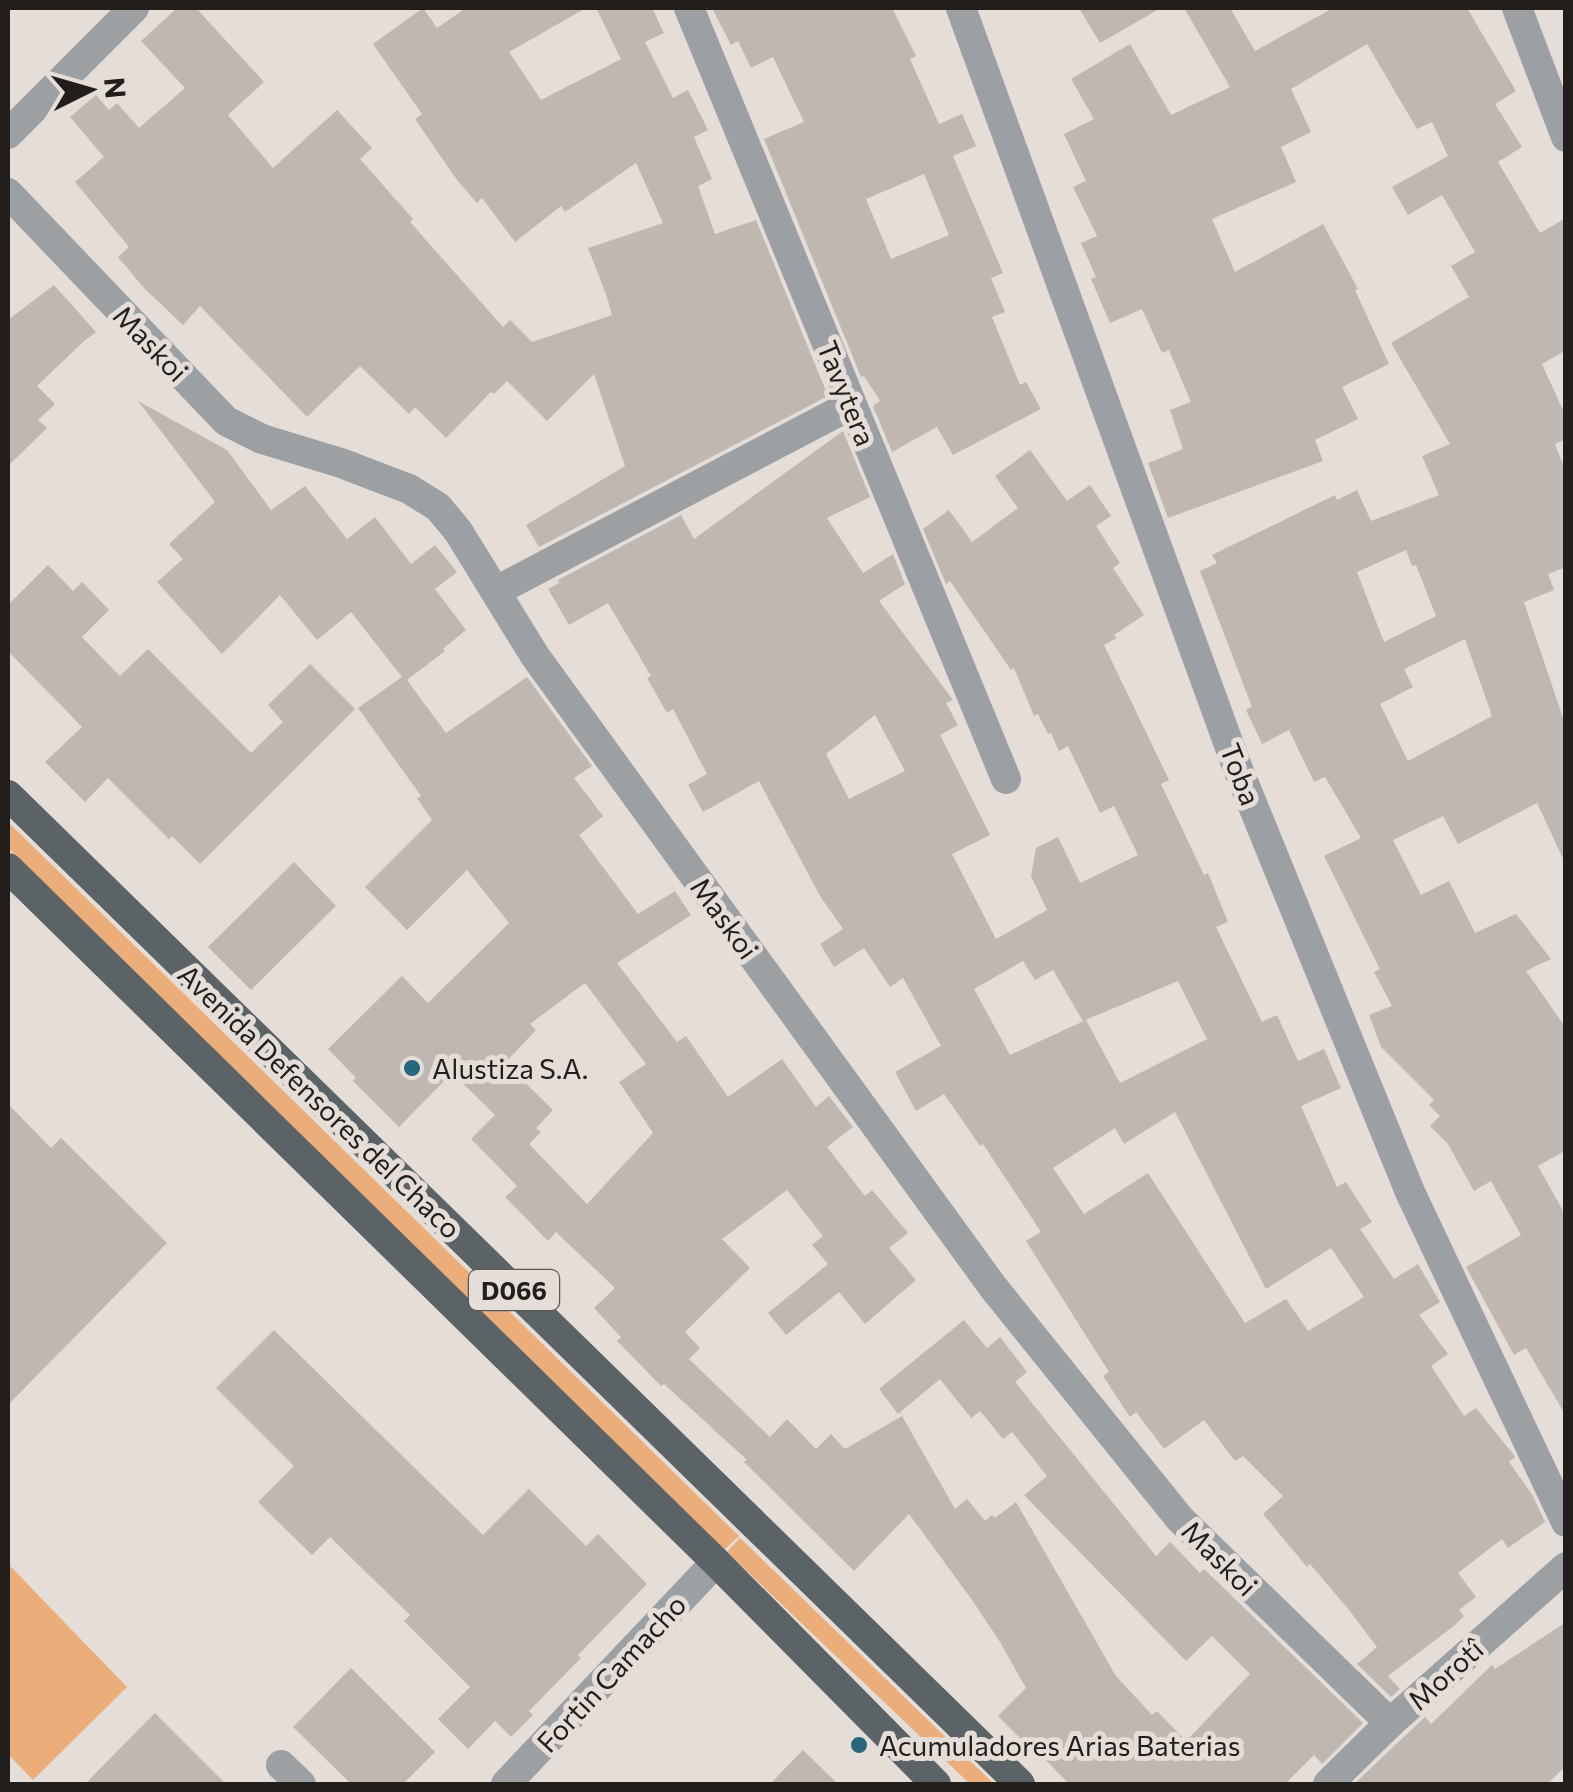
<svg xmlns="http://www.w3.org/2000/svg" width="1573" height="1792" font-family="Commissioner,sans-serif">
<rect width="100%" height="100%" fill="#e5ddd7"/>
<!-- green -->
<g fill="#ebad79">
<polygon points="8,822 739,1536 724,1550 8,848"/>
<polygon points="740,1538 994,1784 970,1784 727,1552"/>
<polygon points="8,1564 127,1687 33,1780 8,1754"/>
</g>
<!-- building -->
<g fill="#bfb8b2" fill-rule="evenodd">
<polygon points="177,8 196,8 264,82 228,115 273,168 337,110 372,148 360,159 413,219 410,222 503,327 510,320 532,342 612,315 607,297 588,248 663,223 636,163 565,212 561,206 515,242 482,198 477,203 457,180 415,119 422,114 373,44 423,8 437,28 466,8 586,8 509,52 541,100 621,59 596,8 652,8 664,33 645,42 673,98 688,90 708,130 694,137 712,179 698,186 715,234 756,220 828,396 539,547 526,525 625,466 594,374 547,421 507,381 494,394 491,392 446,438 415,407 409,414 360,366 307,417 200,306 183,325 144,288 118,257 129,247 75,182 104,157 70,117 96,95 109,110 117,103 139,128 185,88 141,41"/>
<path d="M712 8H892L916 56 910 59 939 124 962 114 976 146 953 156 1003 273 991 278 1005 312 992 317 1020 385 1026 382 1041 409 953 455 937 427 892 452 873 406 880 401 864 376 861 377 764 139 804 122 773 57 751 68 738 41 731 45ZM924 174 949 235 891 259 866 199Z"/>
<polygon points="1079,8 1161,8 1100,43"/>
<path d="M1184 8H1230L1255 51 1333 8H1467L1516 91 1495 104 1522 147 1498 162 1540 233 1566 218V350L1542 364 1566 417V439L1555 444 1566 472V567L1548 574 1554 590 1524 602 1566 727V865L1537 803 1458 844 1443 816 1393 840 1421 895 1449 881 1475 933 1516 914 1551 959 1526 971 1566 1028V1150L1538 1166 1566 1216V1416L1526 1348 1514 1355 1466 1267 1521 1235 1491 1181 1474 1191 1448 1144 1430 1126 1440 1116 1429 1105 1434 1100 1381 1047 1369 1015 1392 1006 1374 972 1380 969 1324 856 1361 838 1325 777 1314 782 1289 730 1262 744 1246 710 1252 707 1200 571 1217 563 1212 555 1335 495 1337 500 1357 490 1371 521 1439 495 1422 456 1450 444 1391 343 1469 297 1451 266 1475 252 1442 195 1408 215 1392 187 1448 156 1432 122 1417 129 1367 44 1291 89 1311 132 1281 147 1296 182 1212 219 1235 272 1323 224 1358 289 1355 290 1389 364 1342 387 1358 419 1315 440 1323 461 1168 518 1148 463 1183 449 1170 410 1191 402 1169 350 1162 353 1142 309 1110 323 1091 279 1096 277 1081 243 1097 236 1073 187 1086 181 1064 134 1094 119 1071 79 1130 44 1171 115 1230 87ZM1406 550 1412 566 1416 565 1436 616 1384 642 1357 572ZM1465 639 1492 716 1408 761 1380 704 1413 687 1404 669Z"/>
<polygon points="54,285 96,332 84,341 37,386 55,404 38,420 47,428 8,466 8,320"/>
<path d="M138 401 227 450 271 510 305 486 347 539 375 517 411 564 435 545 457 572 435 589 466 630 443 649 445 651 407 680 446 733 527 677 592 766 574 778 603 816 579 835 638 914 675 891 691 915 617 963 677 1042 686 1036 728 1097 782 1059 816 1107 829 1096 853 1127 827 1147 865 1196 872 1190 908 1233 889 1248 916 1280 865 1324 839 1292 786 1335 768 1313 828 1264 812 1245 823 1236 787 1190 722 1239 750 1268 685 1332 700 1348 689 1359 770 1437 787 1419 816 1449 831 1434 845 1449 902 1416 955 1509 967 1499 985 1521 992 1515 995 1518 1016 1502 1116 1676 1152 1715 1157 1711 1186 1741 1250 1674 1212 1636 1186 1661 1024 1495 1047 1476 1012 1432 1003 1439 980 1411 971 1418 940 1379 898 1414 879 1389 964 1320 987 1348 1000 1337 1027 1372 1015 1382 1156 1556 1170 1542 1200 1573 1204 1569 1363 1723 1322 1764 1314 1755 1285 1784H1069L1035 1749 1033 1751 998 1716 1026 1688 1000 1642 972 1600 909 1514 854 1571 744 1462 747 1460 664 1384 661 1386 617 1341 621 1337 594 1308 615 1288 556 1232 548 1241 505 1197 517 1186 471 1139 495 1115 452 1073 399 1127 353 1081 356 1078 328 1049 402 976 428 1003 509 923 467 870 407 930 365 887 432 820 417 798 421 796 358 708 402 677 351 612 317 640 280 595 222 654 157 582 183 559 169 544 215 502ZM585 983 646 1064 619 1082 653 1133 587 1204 529 1144 541 1132 536 1128 553 1110 505 1063 536 1030 530 1024Z"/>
<path d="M843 431 870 497 827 518 863 573 893 554 905 584 879 601 953 700 946 703 958 725 940 735 990 835 952 854 996 939 1047 910 1031 876 1036 848 1058 837 1080 883 1138 855 1114 806 1100 813 1068 746 1059 751 1051 733 1048 734 1038 714 1034 716 1014 668 1011 670 950 581 946 584 923 529 949 510 972 542 1018 508 995 476 1030 450 1067 501 1090 485 1111 516 1096 526 1120 563 1113 568 1144 615 1114 635 1117 638 1104 645 1169 780 1161 784 1204 875 1208 873 1228 922 1216 927 1262 1022 1277 1015 1298 1061 1324 1049 1341 1088 1301 1106 1337 1187 1346 1182 1372 1222 1360 1229 1394 1279 1418 1264 1440 1302 1419 1315 1448 1354 1431 1366 1464 1416 1476 1408 1513 1454 1515 1457 1509 1462 1533 1496 1545 1522 1508 1548 1502 1539 1458 1573 1476 1597 1459 1610 1464 1616 1455 1625 1388 1676 1400 1689 1391 1697 1357 1664 1377 1647 1349 1610 1310 1564 1307 1567 1263 1514 1283 1496 1243 1456 1235 1461 1204 1420 1164 1449 1136 1412 1130 1417 1103 1376 1109 1372 1026 1241 1041 1232 983 1144 980 1146 944 1094 916 1111 895 1072 941 1046 903 978 890 987 864 948 834 967 820 944 843 929 820 896 759 781 703 812 688 785 707 774 673 709 667 713 647 678 651 676 608 603 569 625 548 589 559 583 558 580 681 515 694 539ZM875 715 905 771 849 799 826 754ZM1023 961 1035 980 1053 970 1083 1021 1178 981 1207 1039 1120 1083 1086 1020 1010 1055 974 989ZM1175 1112 1266 1289 1331 1248 1364 1297 1308 1331 1286 1299 1245 1323 1148 1173 1084 1214 1053 1168 1115 1128 1124 1144Z"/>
<polygon points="48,565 73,591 82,582 109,610 82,637 120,676 148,649 251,753 283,722 268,705 310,664 355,709 200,864 172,836 169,839 108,778 85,802 45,762 82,727 8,651 8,605"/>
<polygon points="294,862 336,906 251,990 208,947"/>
<polygon points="8,1104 51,1148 61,1138 167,1243 8,1405"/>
<polygon points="274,1330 483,1535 529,1489 586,1546 598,1534 647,1584 578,1655 581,1658 529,1711 533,1715 511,1737 495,1721 468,1749 438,1719 470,1687 404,1621 410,1615 330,1537 312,1555 258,1502 294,1466 216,1388"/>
<polygon points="1566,1622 1566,1766 1547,1784 1354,1784 1425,1717 1431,1724 1492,1665 1495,1669"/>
<polygon points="351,1668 435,1752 403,1784 351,1784 293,1727"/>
<polygon points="155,1713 226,1784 85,1784"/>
<polygon points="803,1750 838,1784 770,1784"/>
</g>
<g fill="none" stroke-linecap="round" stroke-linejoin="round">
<!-- minor -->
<g stroke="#9ca0a2" stroke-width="30">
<path d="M689 8C796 264 899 522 1006 779"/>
<polyline points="961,8 1236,764 1410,1192 1566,1522"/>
<polyline points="8,134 134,8"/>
<polyline points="8,193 226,421 262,439 341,463 409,489 438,507 458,531 535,656 993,1287 1180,1519 1390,1723"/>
<polyline points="496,591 851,405"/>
<polyline points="281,1765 301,1784"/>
<polyline points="506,1784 716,1562"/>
</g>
<!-- tertiary -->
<g stroke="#9ca0a2" stroke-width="30">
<polyline points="1517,8 1566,137"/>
<polyline points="1328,1784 1390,1723 1566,1567"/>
</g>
<!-- trunk -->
<g stroke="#5b6366" stroke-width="30">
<polyline points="8,795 1020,1784"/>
<polyline points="8,868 716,1562 936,1784"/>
</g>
</g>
<!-- markers -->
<g fill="#26677b" stroke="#e5ddd7" stroke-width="4">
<circle cx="412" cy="1068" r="10"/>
<circle cx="859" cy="1745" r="10"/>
</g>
<g text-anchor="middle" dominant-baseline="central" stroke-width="10" stroke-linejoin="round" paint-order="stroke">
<!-- shield labels -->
<rect fill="#e5ddd7" stroke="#5c5754" stroke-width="2.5" x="469" y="1270" width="90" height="40" rx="8"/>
<g font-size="25" font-weight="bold" fill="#211e1c">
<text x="514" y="1290">D066</text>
</g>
<!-- street labels -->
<g font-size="28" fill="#211e1c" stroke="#e5ddd7">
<text transform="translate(151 343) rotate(46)">Maskoi</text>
<text transform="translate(847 393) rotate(68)">Tavytera</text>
<text transform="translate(1241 774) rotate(69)">Toba</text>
<text transform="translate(725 918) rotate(54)">Maskoi</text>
<text transform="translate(320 1101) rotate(44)">Avenida Defensores del Chaco</text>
<text transform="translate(1220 1558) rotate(45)">Maskoi</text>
<text transform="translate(611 1673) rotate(-47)">Fortin Camacho</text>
<text transform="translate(1445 1674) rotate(-42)">Morotî</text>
</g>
<!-- poi labels -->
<g font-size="28" fill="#211e1c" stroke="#e5ddd7" text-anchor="start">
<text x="432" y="1068">Alustiza S.A.</text>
<text x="879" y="1745">Acumuladores Arias Baterias</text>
</g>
</g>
<!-- border -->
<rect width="1573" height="1792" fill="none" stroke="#211e1c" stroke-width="20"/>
<!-- north arrow -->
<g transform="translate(90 90) rotate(85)" stroke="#e5ddd7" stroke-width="8" paint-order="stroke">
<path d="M0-8L18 38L0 25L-18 38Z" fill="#211e1c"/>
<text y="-15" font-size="28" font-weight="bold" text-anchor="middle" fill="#211e1c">N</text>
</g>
</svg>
